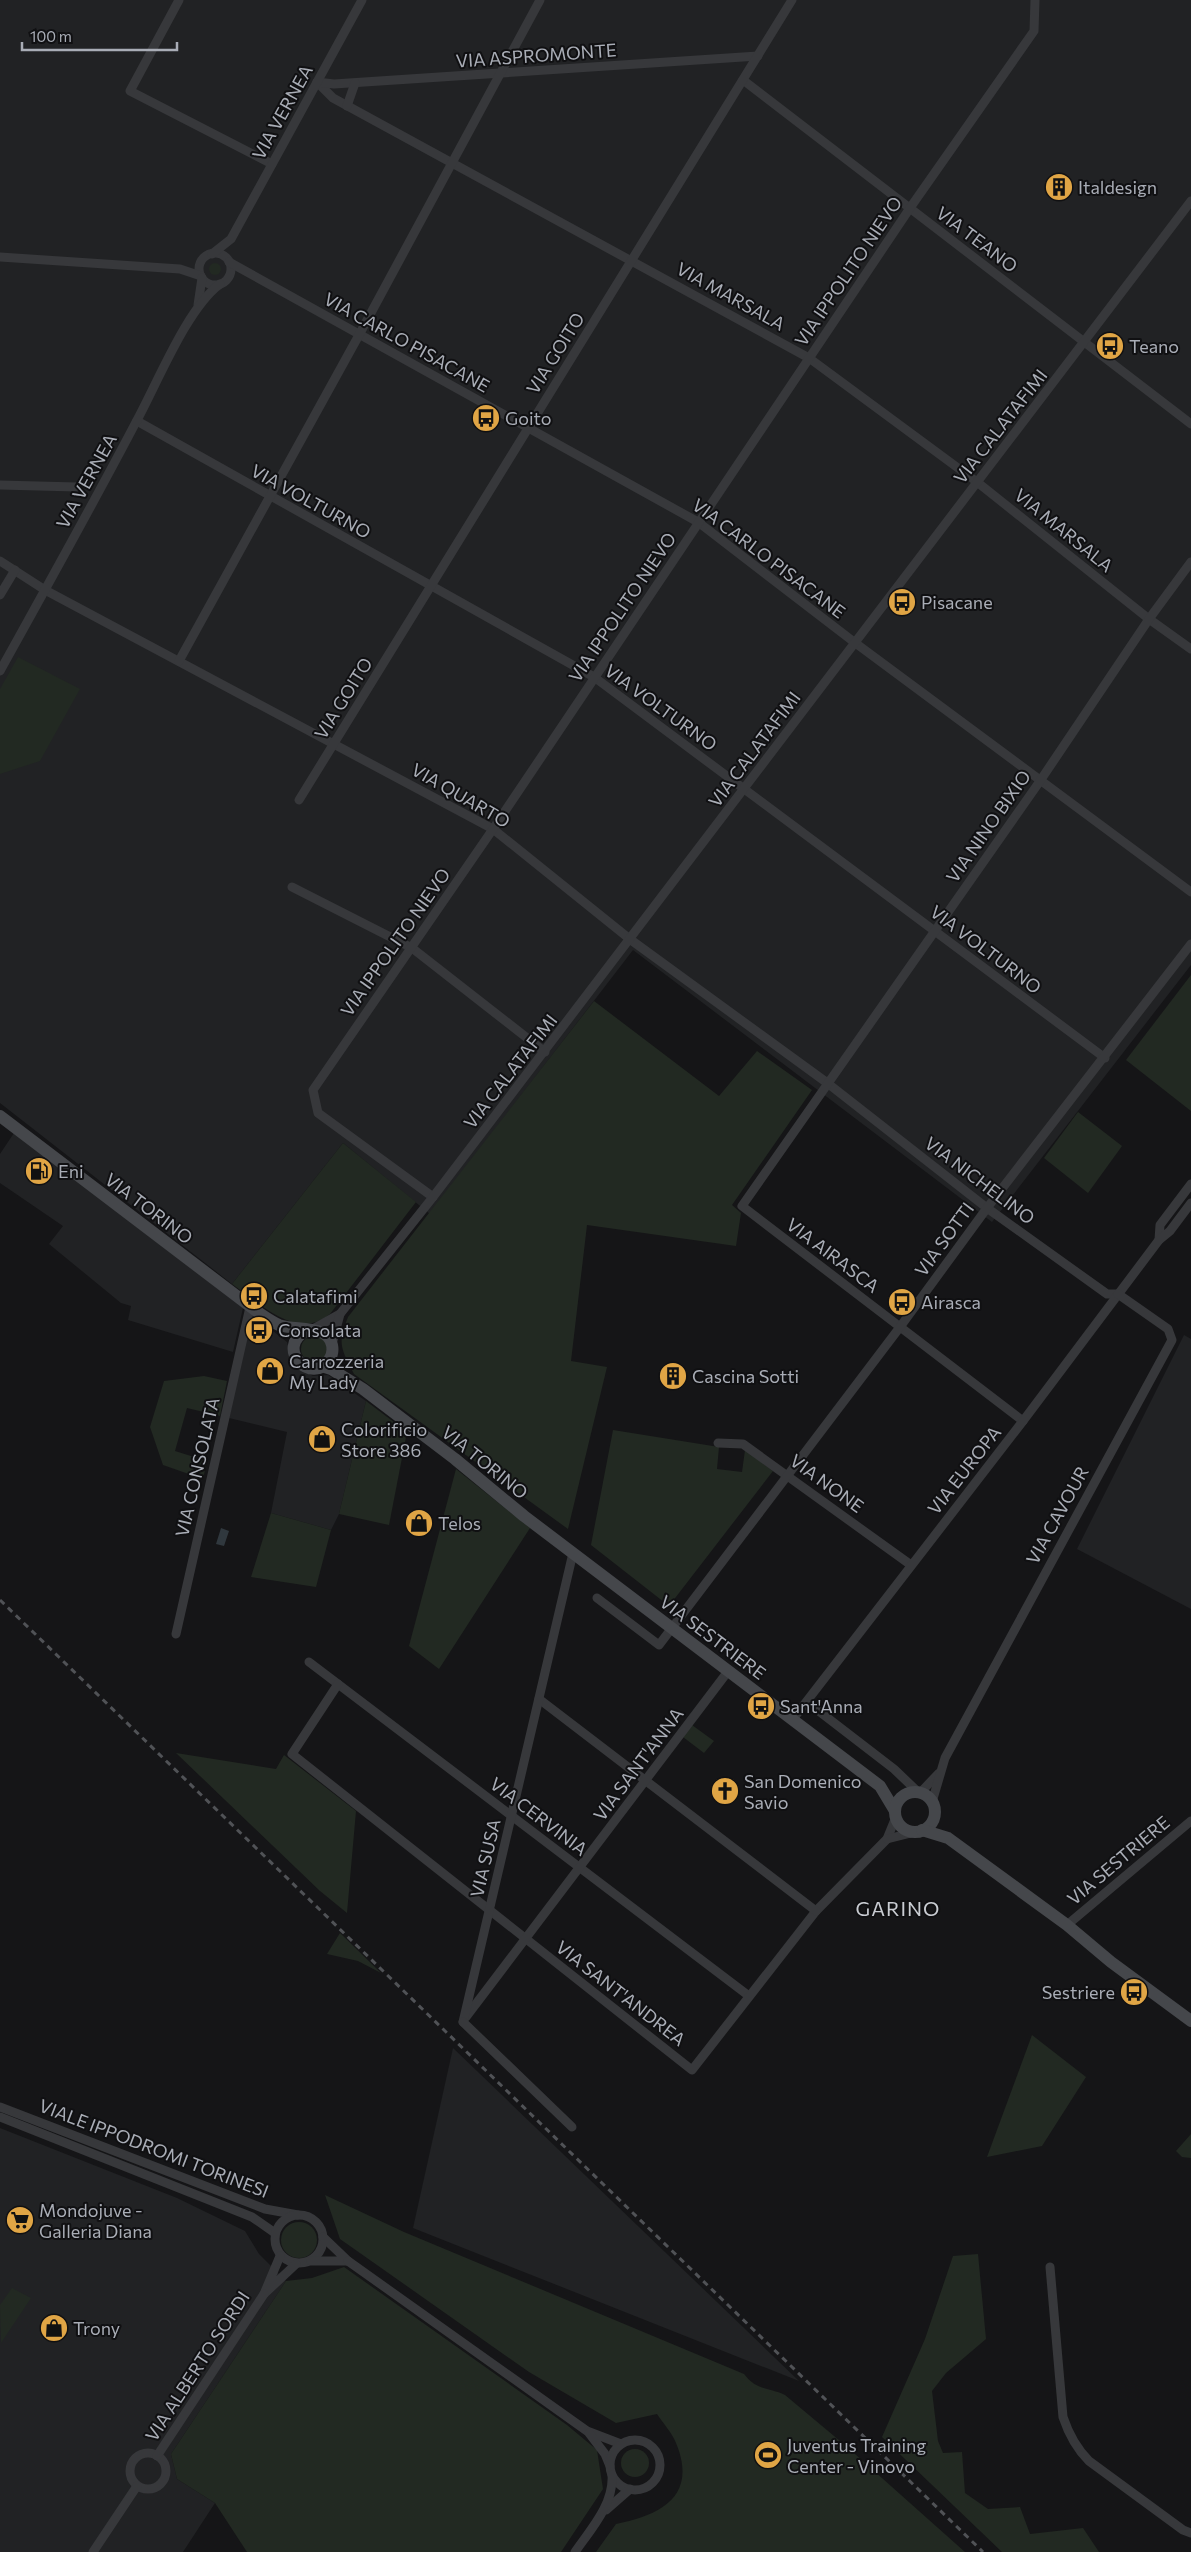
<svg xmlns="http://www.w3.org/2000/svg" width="1191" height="2552" font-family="Commissioner,sans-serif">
<rect width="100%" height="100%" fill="#151517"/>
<!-- built -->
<g fill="#212224">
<polygon points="0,0 1191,0 1191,965 992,1222 633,950 430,1214 343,1143 232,1284 0,1103"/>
<polygon points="14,1133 243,1308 233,1352 128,1320 131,1306 121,1303 49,1244 63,1226 0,1183 0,1154"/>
<polygon points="251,1314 287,1342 292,1360 303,1371 313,1376 328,1375 366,1401 339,1514 331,1530 271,1513 287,1432 229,1418"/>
<polygon points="1184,1335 1191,1339 1191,1609 1077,1549"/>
<polygon points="453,2048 799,2381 413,2228"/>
<polygon points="0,2128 177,2198 245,2231 259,2254 286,2281 171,2454 177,2479 215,2503 183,2552 0,2552"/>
</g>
<!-- green -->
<g fill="#222922">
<circle cx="215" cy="269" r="6"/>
<polygon points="18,657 80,689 40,761 0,774 0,689"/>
<polygon points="1191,975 1191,1111 1126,1060"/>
<path d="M594 1001 719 1096 757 1051 812 1090 732 1205 741 1213 736 1246 587 1225 571 1361 607 1367 568 1529 354 1374C341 1348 337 1345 348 1317Z"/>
<polygon points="1078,1112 1122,1146 1088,1193 1044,1158"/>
<path d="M343 1143 416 1202 330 1314C326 1317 321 1320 316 1322 287 1332 254 1299 232 1284Z"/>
<circle cx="314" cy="1349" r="13"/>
<polygon points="204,1376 227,1381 220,1416 187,1408 175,1451 207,1461 203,1479 163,1465 150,1427 164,1381"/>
<polygon points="366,1401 407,1432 389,1525 339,1514"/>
<polygon points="613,1430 719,1447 717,1469 742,1472 745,1450 773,1471 669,1606 591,1545"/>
<polygon points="456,1469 530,1528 439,1669 409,1646"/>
<polygon points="271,1513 331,1530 316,1587 251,1577"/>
<polygon points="692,1725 714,1741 704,1753 683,1737"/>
<polygon points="176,1753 276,1769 284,1755 356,1811 347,1913 320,1891"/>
<polygon points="340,1933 381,1973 358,1961 327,1954"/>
<polygon points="1032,2035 1086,2077 1042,2146 987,2157"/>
<polygon points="1191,2134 1191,2158 1182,2157 1176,2151"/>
<path d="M325 2195 404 2232 744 2374C757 2391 768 2387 785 2395L846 2446 965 2552H596L616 2524C661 2515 698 2496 676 2443 672 2433 663 2423 657 2414L616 2423 529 2372 340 2239Z"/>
<circle cx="299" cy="2240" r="18"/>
<polygon points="978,2254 986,2339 946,2373 932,2391 938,2441 943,2453 962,2452 965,2493 988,2509 1020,2507 1030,2534 1083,2528 1099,2552 1002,2552 882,2437 925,2339 953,2256"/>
<polygon points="344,2267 567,2425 597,2450 603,2489 561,2552 247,2552 215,2503 177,2479 171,2454 286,2281 312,2278"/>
<polygon points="12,2288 31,2298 1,2343 0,2305"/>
<circle cx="635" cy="2463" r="14"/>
</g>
<!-- water -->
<polygon fill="#30383e" points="221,1528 229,1531 224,1546 216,1544"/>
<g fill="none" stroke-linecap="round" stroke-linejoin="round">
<!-- minor -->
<g stroke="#37383b" stroke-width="9">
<polyline points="179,0 130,91 272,164"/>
<polyline points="743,80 1191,424"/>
<polyline points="317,82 333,98 809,358 977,482 1149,619 1191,649"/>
<polyline points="317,82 334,84 758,56"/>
<polyline points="347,106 355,83"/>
<circle cx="215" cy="269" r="16"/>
<polyline points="212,254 231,239 362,0"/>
<polyline points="0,257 180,269 201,276"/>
<polyline points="229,262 698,522 854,642 1191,892"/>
<polyline points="198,305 202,278"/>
<polyline points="137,421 594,677 1105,1058"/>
<polyline points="0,485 77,487"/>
<polyline points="0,561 45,590 493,829 631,940 826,1082 987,1208 1107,1294 1118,1294"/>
<polyline points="0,595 15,570"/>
<polyline points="179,661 359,335 540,0"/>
<path d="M0 671C46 588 92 506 136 422 157 384 187 308 220 284"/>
<polyline points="299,800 792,0"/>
<polyline points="292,887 412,948 545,1052"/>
<polyline points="433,1197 318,1113 313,1090 493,829 910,208 1034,31 1035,0"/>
<polyline points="1159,1240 1160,1225 1191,1184"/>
<polyline points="313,1329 340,1314 433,1197 1191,201"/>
<polyline points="332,1344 340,1314"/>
<polyline points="1023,1421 742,1206 1040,781 1149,619 1191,562"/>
<polyline points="718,1443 743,1444 911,1565"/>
<polyline points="597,1598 659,1645 900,1327 987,1208 1191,944"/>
<polyline points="176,1634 250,1307"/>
<polyline points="309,1662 749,1996"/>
<polyline points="338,1684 292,1754 692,2070 816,1911 887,1839 896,1817"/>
<polyline points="539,1699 816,1911"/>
<polyline points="807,1702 894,1769 918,1792"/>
<polyline points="793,1719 1023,1421 1159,1240 1170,1231 1191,1203"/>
<polyline points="921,1792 939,1773"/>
<polyline points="932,1802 945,1758 1172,1340 1168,1329 1118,1294"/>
<polyline points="887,1839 919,1831"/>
<polyline points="1067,1925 1191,1821"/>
<polyline points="466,2017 729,1670"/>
<polyline points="463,2022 573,1553"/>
<polyline points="463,2022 572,2127"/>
<polyline points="0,2107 265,2209 298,2215"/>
<polyline points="0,2117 252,2217 275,2233"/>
<circle cx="299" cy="2239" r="24"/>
<polyline points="280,2256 264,2294 296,2264"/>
<polyline points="311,2261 348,2261 323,2237"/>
<polyline points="348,2261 587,2431 621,2444"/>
<path d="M1050 2267 1063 2417C1069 2435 1076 2448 1089 2461L1183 2530 1191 2533"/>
<polyline points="589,2433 605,2454 610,2466"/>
<circle cx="635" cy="2465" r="25"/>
<circle cx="148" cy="2471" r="18"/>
<polyline points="157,2456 264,2294"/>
<polyline points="606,2510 630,2489"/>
<polyline points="93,2552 137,2486"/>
<path d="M575 2552C591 2529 614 2504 612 2475"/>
</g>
<!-- secondary -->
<g stroke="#45474b" stroke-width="12">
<path d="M0 1116 259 1313C265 1317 272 1322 279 1325 295 1331 328 1324 332 1345 333 1350 332 1356 329 1360 312 1386 274 1348 306 1331"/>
<polyline points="322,1366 331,1369 363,1389 455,1459 524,1516 880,1786 895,1811"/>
<circle cx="915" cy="1812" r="20"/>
<polyline points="922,1830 948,1838 1067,1925 1111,1962 1191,2021"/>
</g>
<!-- rail -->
<polyline stroke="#505256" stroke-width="3" stroke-dasharray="6 5" stroke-linecap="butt" points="0,1600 983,2552"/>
</g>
<!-- icons -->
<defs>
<symbol id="building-disc" viewBox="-11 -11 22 22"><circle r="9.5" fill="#e0a545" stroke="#101012"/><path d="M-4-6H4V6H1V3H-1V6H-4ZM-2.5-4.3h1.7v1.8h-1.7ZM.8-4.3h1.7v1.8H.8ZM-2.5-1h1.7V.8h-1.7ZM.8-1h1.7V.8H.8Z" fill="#111"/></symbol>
<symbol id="bus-disc" viewBox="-11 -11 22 22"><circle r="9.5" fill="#e0a545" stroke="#101012"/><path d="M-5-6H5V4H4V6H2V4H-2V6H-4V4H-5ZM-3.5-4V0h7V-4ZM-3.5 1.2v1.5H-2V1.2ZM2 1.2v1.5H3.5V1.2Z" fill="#111"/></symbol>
<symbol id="fuel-disc" viewBox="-11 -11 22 22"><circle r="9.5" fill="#e0a545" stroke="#101012"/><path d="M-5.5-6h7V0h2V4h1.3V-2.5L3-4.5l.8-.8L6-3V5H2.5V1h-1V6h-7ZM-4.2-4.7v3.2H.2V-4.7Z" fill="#111"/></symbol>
<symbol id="shop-disc" viewBox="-11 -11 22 22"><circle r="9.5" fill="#e0a545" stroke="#101012"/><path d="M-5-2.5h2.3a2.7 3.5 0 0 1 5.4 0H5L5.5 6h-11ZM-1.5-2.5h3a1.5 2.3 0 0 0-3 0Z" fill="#111"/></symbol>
<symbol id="church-disc" viewBox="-11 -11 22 22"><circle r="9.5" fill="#e0a545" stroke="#101012"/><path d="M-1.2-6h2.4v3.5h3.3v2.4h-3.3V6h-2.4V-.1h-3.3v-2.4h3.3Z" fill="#111"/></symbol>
<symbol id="supermarket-disc" viewBox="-11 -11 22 22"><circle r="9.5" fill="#e0a545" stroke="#101012"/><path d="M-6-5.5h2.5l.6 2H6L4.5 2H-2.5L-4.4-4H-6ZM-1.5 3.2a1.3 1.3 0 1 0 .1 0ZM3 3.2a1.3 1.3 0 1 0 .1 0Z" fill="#111"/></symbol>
<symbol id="stadium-disc" viewBox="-11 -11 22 22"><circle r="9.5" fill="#e0a545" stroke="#101012"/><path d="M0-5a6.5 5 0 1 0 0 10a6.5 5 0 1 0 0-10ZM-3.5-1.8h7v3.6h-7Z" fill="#111"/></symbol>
</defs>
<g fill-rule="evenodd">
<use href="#building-disc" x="1043" y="171" width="32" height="32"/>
<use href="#bus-disc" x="1094" y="330" width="32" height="32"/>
<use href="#bus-disc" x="470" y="402" width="32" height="32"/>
<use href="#bus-disc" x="886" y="586" width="32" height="32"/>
<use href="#fuel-disc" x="23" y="1155" width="32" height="32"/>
<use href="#bus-disc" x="238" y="1280" width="32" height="32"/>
<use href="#bus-disc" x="886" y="1286" width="32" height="32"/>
<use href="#bus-disc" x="243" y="1314" width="32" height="32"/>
<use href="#shop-disc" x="254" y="1355" width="32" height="32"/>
<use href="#building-disc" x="657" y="1360" width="32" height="32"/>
<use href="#shop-disc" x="306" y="1423" width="32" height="32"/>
<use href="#shop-disc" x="403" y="1507" width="32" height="32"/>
<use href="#bus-disc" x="745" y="1690" width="32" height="32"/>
<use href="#church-disc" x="709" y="1775" width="32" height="32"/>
<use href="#bus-disc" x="1118" y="1976" width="32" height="32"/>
<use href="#supermarket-disc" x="4" y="2204" width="32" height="32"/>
<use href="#shop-disc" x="38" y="2312" width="32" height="32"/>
<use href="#stadium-disc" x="752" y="2439" width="32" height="32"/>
</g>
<g text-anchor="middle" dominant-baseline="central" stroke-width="4" stroke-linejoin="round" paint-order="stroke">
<!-- street labels -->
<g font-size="18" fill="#a9adb6" stroke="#101012">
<text transform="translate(536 55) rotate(-4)">VIA ASPROMONTE</text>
<text transform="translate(282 112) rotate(-61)">VIA VERNEA</text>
<text transform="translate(977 239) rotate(37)">VIA TEANO</text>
<text transform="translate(848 271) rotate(-56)">VIA IPPOLITO NIEVO</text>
<text transform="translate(731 296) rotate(29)">VIA MARSALA</text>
<text transform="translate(407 342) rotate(29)">VIA CARLO PISACANE</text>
<text transform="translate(555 353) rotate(-58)">VIA GOITO</text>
<text transform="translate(1000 426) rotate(-52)">VIA CALATAFIMI</text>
<text transform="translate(86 481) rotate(-61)">VIA VERNEA</text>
<text transform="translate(311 501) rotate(29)">VIA VOLTURNO</text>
<text transform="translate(1064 530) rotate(39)">VIA MARSALA</text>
<text transform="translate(769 558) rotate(37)">VIA CARLO PISACANE</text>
<text transform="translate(622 607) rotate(-56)">VIA IPPOLITO NIEVO</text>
<text transform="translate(343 698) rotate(-58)">VIA GOITO</text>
<text transform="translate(661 707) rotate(36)">VIA VOLTURNO</text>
<text transform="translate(754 749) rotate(-53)">VIA CALATAFIMI</text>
<text transform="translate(461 795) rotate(30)">VIA QUARTO</text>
<text transform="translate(988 826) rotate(-55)">VIA NINO BIXIO</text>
<text transform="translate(395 942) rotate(-55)">VIA IPPOLITO NIEVO</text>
<text transform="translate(986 949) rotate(37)">VIA VOLTURNO</text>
<text transform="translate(510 1071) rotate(-52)">VIA CALATAFIMI</text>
<text transform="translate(980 1180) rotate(37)">VIA NICHELINO</text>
<text transform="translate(149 1208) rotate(37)">VIA TORINO</text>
<text transform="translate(944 1239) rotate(-54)">VIA SOTTI</text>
<text transform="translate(833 1255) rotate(37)">VIA AIRASCA</text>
<text transform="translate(485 1462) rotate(39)">VIA TORINO</text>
<text transform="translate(197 1467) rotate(-77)">VIA CONSOLATA</text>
<text transform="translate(964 1470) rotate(-52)">VIA EUROPA</text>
<text transform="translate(827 1483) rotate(36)">VIA NONE</text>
<text transform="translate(1057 1515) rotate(-61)">VIA CAVOUR</text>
<text transform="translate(713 1637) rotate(37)">VIA SESTRIERE</text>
<text transform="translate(638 1764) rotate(-53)">VIA SANT'ANNA</text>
<text transform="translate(539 1816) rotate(37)">VIA CERVINIA</text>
<text transform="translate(485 1858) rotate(-77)">VIA SUSA</text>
<text transform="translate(1118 1860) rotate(-40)">VIA SESTRIERE</text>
<text transform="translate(621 1993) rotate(38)">VIA SANT'ANDREA</text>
<text transform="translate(154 2148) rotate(21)">VIALE IPPODROMI TORINESI</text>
<text transform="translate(197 2366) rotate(-57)">VIA ALBERTO SORDI</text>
</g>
<!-- poi labels -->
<g font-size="18" fill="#a9adb6" stroke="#101012" text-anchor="start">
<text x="1078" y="187">Italdesign</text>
<text x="1129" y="346">Teano</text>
<text x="505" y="418">Goito</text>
<text x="921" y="602">Pisacane</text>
<text x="58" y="1171">Eni</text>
<text x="273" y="1296">Calatafimi</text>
<text x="921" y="1302">Airasca</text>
<text x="278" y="1330">Consolata</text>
<text x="289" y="1361">Carrozzeria<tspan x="289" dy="21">My Lady</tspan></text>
<text x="692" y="1376">Cascina Sotti</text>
<text x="341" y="1429">Colorificio<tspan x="341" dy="21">Store 386</tspan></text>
<text x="438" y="1523">Telos</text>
<text x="780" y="1706">Sant'Anna</text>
<text x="744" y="1781">San Domenico<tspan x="744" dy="21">Savio</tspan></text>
<text x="1115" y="1992" text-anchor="end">Sestriere</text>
<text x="39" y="2210">Mondojuve -<tspan x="39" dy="21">Galleria Diana</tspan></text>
<text x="73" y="2328">Trony</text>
<text x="787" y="2445">Juventus Training<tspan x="787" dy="21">Center - Vinovo</tspan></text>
</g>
<!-- quarter labels -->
<g font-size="20" letter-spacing="1" fill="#c9ccd2" stroke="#101012">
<text x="898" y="1908">GARINO</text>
</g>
</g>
<!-- scale -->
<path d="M22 42v8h155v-8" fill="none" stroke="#a9adb6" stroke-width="2.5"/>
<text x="30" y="42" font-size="15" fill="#a9adb6" stroke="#101012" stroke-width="4" paint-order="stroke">100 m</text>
</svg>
